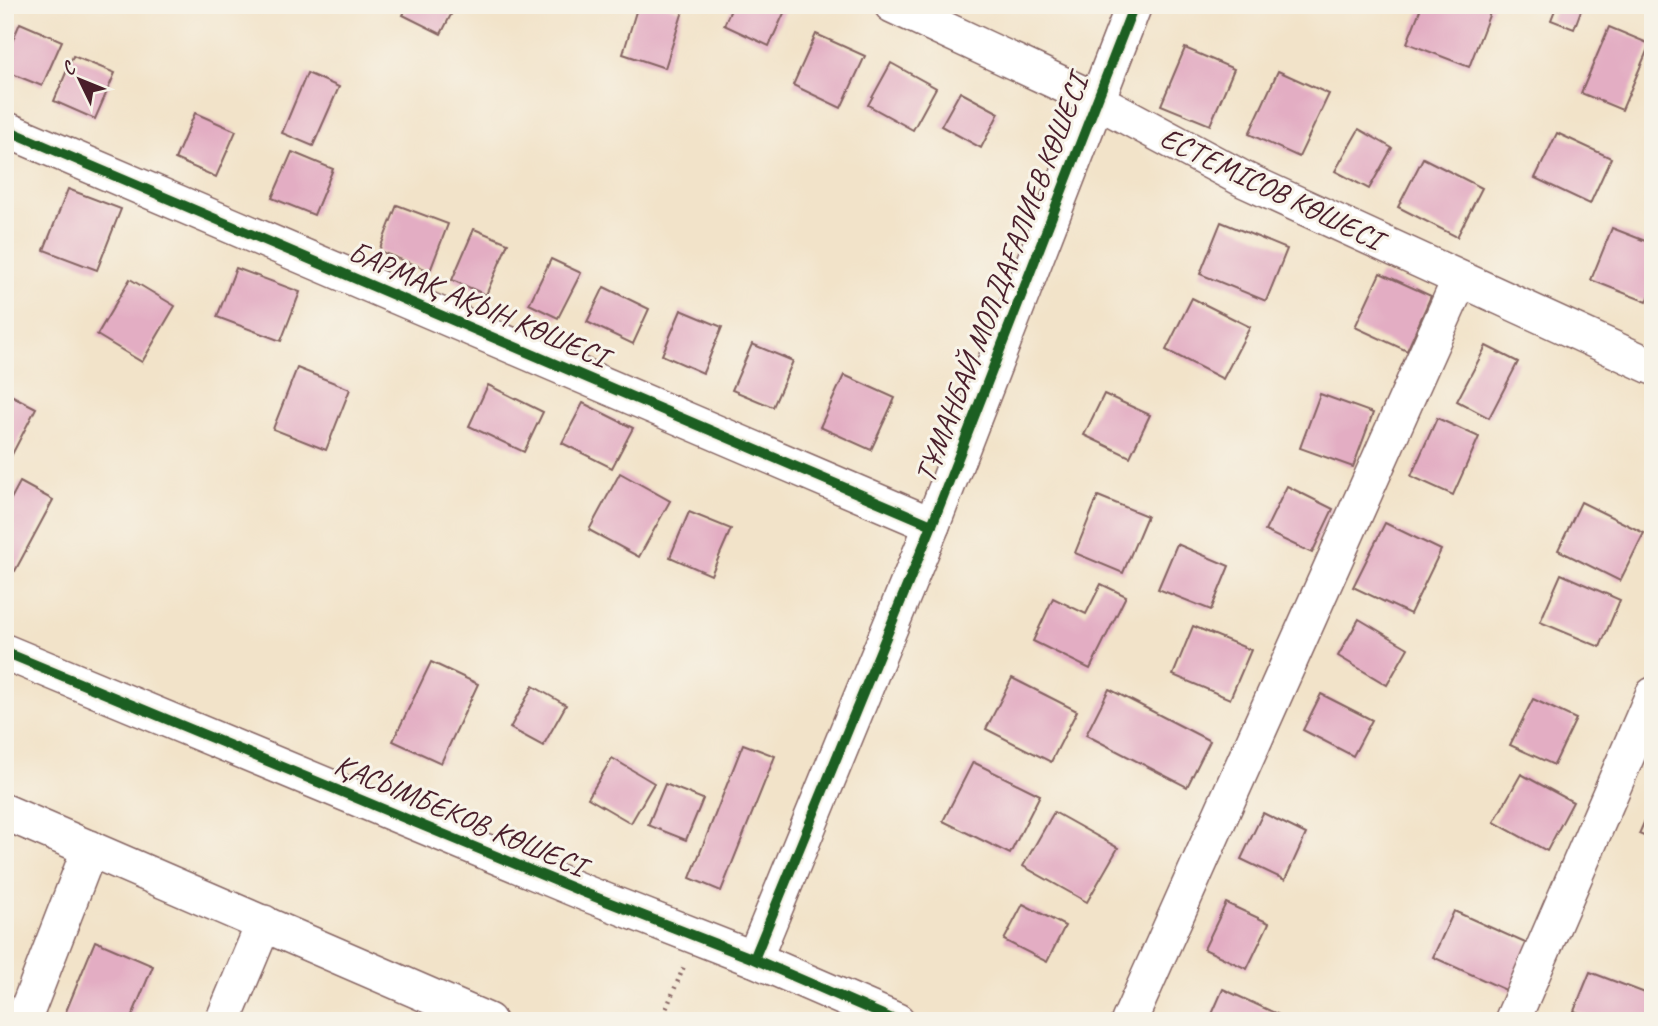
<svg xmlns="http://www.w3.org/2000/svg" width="1658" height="1026" font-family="Caveat,sans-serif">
<rect width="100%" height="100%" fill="#f7f3e8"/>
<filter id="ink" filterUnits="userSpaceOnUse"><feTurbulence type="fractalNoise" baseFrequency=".0143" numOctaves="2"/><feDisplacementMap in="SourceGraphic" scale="14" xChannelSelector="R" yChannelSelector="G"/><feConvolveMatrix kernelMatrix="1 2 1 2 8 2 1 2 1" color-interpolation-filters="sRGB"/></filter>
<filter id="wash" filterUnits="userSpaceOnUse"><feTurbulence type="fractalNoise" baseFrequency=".00686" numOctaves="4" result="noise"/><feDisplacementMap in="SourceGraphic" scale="28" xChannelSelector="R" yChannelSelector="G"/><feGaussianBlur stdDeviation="1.57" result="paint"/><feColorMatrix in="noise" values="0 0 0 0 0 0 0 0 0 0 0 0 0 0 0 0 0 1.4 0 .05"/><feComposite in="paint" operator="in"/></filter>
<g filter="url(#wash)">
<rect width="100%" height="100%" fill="#f2e3c9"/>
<g id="blocks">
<!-- building -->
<g fill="#e3adc3">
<polygon points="408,5 456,5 441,34 403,15"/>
<polygon points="638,5 663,5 683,11 665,68 623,54"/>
<polygon points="733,5 771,5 785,11 769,46 724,25"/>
<polygon points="1422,5 1493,5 1469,67 1407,43"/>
<polygon points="1557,5 1583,5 1574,29 1551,20"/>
<polygon points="20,23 62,41 42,86 5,71 5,58"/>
<polygon points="1609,27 1650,44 1622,110 1581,93"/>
<polygon points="816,34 865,56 841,108 793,85"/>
<polygon points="1185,48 1234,69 1210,125 1161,105"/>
<polygon points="73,56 115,73 95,119 54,101"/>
<polygon points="891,63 936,88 913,130 868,105"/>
<polygon points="1278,71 1329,94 1299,157 1249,134"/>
<polygon points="307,73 339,87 313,146 282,133"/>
<polygon points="960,92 999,113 981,148 941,126"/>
<polygon points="195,113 236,131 216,177 175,159"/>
<polygon points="1359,129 1392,148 1369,189 1335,171"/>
<polygon points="1557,133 1611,158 1590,204 1535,178"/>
<polygon points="292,152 333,169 314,215 272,198"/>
<polygon points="1423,158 1482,188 1457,237 1398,207"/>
<polygon points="68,189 121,209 97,270 44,250"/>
<polygon points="397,205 448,224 430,271 379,251"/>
<polygon points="1221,222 1287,249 1266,301 1200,274"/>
<polygon points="1612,228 1653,244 1653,288 1647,302 1591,280"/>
<polygon points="474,229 508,243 486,295 452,280"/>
<polygon points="551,259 581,273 558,318 529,304"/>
<polygon points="236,268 300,292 281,341 217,317"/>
<polygon points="1380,273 1431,296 1407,351 1355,327"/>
<polygon points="130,279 175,306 142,362 97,335"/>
<polygon points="604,287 649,309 633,344 587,322"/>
<polygon points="1192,298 1250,327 1223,379 1166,350"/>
<polygon points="681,310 722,327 703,373 662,355"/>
<polygon points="752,344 793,361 773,407 732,390"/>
<polygon points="1486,346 1518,362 1489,418 1457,401"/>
<polygon points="297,368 350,389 326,450 273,429"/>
<polygon points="844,375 895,398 871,450 820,427"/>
<polygon points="488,385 543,412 524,452 469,426"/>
<polygon points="5,392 36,408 5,468"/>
<polygon points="1104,394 1150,415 1130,457 1084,435"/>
<polygon points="1320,394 1373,413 1353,467 1300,448"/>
<polygon points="583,403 633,428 612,468 562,443"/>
<polygon points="1437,418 1479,437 1453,495 1411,476"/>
<polygon points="620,473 670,501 639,557 589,530"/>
<polygon points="20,482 53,500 15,571 5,567 5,510"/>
<polygon points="1287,486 1333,509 1312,553 1265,531"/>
<polygon points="1098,496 1147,516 1123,573 1075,553"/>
<polygon points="1581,502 1644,533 1620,581 1558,550"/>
<polygon points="689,512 731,529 711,575 670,557"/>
<polygon points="1385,523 1441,550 1410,614 1353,587"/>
<polygon points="1177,544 1229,566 1211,610 1158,589"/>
<polygon points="1561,574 1620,600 1600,647 1540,622"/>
<polygon points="1101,584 1126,596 1090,669 1033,641 1053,598 1086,614"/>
<polygon points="1359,619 1408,648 1387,685 1338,656"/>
<polygon points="1193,626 1251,650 1230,699 1173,675"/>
<polygon points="431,662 478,684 441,763 393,741"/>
<polygon points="1012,678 1077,711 1051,762 986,729"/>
<polygon points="533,686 566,705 543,746 510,728"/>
<polygon points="1109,689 1210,741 1187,787 1086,735"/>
<polygon points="1321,694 1372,720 1353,756 1303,730"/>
<polygon points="1533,699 1576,719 1554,765 1510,745"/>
<polygon points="743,744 775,756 721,891 690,878"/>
<polygon points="612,758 654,783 631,823 588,798"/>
<polygon points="973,762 1040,795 1010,854 943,821"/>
<polygon points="1521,774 1573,802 1547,851 1494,822"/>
<polygon points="665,784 703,799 686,840 648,825"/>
<polygon points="1653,802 1653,840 1639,834"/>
<polygon points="1054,812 1118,848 1087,902 1023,866"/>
<polygon points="1263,813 1306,834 1285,880 1241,859"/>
<polygon points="1226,903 1269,923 1247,969 1204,949"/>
<polygon points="1023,904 1065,926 1047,962 1004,940"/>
<polygon points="1454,911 1532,946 1510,992 1433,957"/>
<polygon points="95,941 153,966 130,1021 62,1021"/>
<polygon points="1590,972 1653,996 1653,1021 1600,1021 1574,1011"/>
<polygon points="1223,989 1288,1019 1287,1021 1209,1021"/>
<polygon points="1421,1011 1443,1021 1417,1021"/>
</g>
</g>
</g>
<g filter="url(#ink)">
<use href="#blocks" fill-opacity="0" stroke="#856462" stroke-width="2"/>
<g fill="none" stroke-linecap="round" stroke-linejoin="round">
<defs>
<g id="minor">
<polyline points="892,5 1096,100 1245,180 1653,367"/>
<polyline points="5,129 932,525"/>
<polyline points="5,652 585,893 754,959 897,1021"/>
<polyline points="5,812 488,1021"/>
<polyline points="754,959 932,525 1134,5"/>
<polyline points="23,1021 90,848"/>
<polyline points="223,1021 264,923"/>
<polyline points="1129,1021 1460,279"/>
<polyline points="1512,1021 1653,695"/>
</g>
</defs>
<!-- minor casing -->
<use href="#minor" stroke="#856462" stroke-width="38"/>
<!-- path -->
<polyline stroke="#856462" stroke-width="4.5" stroke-dasharray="2 5" stroke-linecap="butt" points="661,1021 685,964"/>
<!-- minor -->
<use href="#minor" stroke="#fff" stroke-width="35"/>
<defs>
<g id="cycleway">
<polyline points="5,129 932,525"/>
<polyline points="5,652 585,893 754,959 897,1021"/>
<polyline points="754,959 932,525 1134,5"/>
</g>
</defs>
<!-- cycleway casing -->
<use href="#cycleway" stroke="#f7f3e8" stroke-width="15"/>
<!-- cycleway -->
<use href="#cycleway" stroke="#1b5e20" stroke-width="10"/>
</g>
</g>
<g text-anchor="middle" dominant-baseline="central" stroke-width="6" stroke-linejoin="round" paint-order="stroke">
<!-- street labels -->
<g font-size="30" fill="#4a1f2b" stroke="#f7f3e8">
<text transform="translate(1271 188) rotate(26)">ЕСТЕМІСОВ КӨШЕСІ</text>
<text transform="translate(1001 279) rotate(-69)">ТҰМАНБАЙ МОЛДАҒАЛИЕВ КӨШЕСІ</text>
<text transform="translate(478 304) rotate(23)">БАРМАҚ АҚЫН КӨШЕСІ</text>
<text transform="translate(460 815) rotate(23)">ҚАСЫМБЕКОВ КӨШЕСІ</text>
</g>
</g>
<!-- margin -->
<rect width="1658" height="1026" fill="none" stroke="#f7f3e8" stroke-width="28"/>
<!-- north arrow -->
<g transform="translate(80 80) rotate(313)" stroke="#f7f3e8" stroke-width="5" paint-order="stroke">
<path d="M0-5L12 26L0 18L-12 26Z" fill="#4a1f2b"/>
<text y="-10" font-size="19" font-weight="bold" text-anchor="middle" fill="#4a1f2b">С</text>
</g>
</svg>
